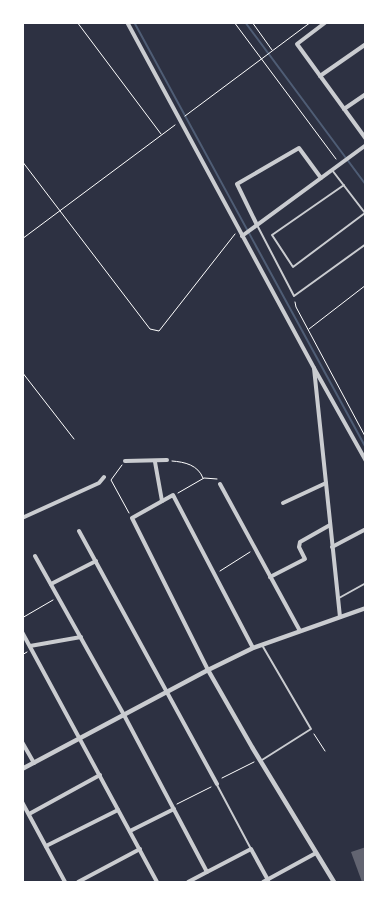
<svg xmlns="http://www.w3.org/2000/svg" width="388" height="905" font-family="'DejaVu Sans',sans-serif">
<rect width="100%" height="100%" fill="#2d3142"/>
<g fill="none" stroke-linecap="round" stroke-linejoin="round">
<!-- stream -->
<g stroke="#4f5d75" stroke-width="2">
<polyline points="134,22 366,448"/>
<polyline points="245,22 366,185"/>
</g>
</g>
<!-- building -->
<polygon fill="#626471" points="366,847 366,881 362,882 351,852"/>
<g fill="none" stroke-linecap="round" stroke-linejoin="round">
<!-- path -->
<g stroke="#fff" stroke-width="1">
<polyline points="77,22 161,134"/>
<polyline points="234,22 336,159"/>
<polyline points="252,22 272,50"/>
<polyline points="185,116 311,22"/>
<polyline points="22,161 150,329 159,331 235,234"/>
<polyline points="22,239 175,125"/>
<polyline points="295,302 296,307 366,438"/>
<polyline points="309,329 366,285"/>
<polyline points="22,372 74,439"/>
<path d="M172 461C185 462 198 465 203 478"/>
<polyline points="122,465 111,480 129,513"/>
<polyline points="178,493 204,478 217,479"/>
<polyline points="220,571 250,552"/>
<polyline points="22,618 53,600"/>
<polyline points="22,655 27,652"/>
<polyline points="314,734 325,751"/>
<polyline points="222,778 254,762"/>
<polyline points="177,804 211,787"/>
</g>
<!-- service -->
<g stroke="#caccd0" stroke-width="2">
<polyline points="332,170 365,213 293,267 272,235 344,185"/>
<polyline points="257,225 294,296 366,244"/>
<polyline points="339,598 366,583"/>
<polyline points="262,645 311,729 262,760"/>
<polyline points="217,785 251,849"/>
</g>
<!-- minor -->
<g stroke="#caccd0" stroke-width="4">
<polyline points="127,22 314,368 340,617"/>
<polyline points="326,22 297,44 366,139"/>
<polyline points="320,76 366,44"/>
<polyline points="344,109 366,94"/>
<polyline points="257,225 237,184 299,148 321,178"/>
<polyline points="242,236 366,145"/>
<polyline points="314,368 366,461"/>
<polyline points="125,461 167,460"/>
<polyline points="155,462 162,501"/>
<polyline points="220,484 300,631"/>
<polyline points="283,503 326,483"/>
<polyline points="22,518 99,483 104,477"/>
<polyline points="79,531 217,784"/>
<polyline points="332,547 366,529"/>
<polyline points="35,556 124,715 207,872 251,849 268,880"/>
<polyline points="270,577 305,559 299,547 300,542 330,525"/>
<polyline points="51,584 96,561"/>
<polyline points="22,632 157,882"/>
<polyline points="30,646 81,637"/>
<polyline points="208,670 132,518 173,495 253,648"/>
<polyline points="22,742 34,763"/>
<polyline points="22,802 65,882"/>
<polyline points="29,814 100,775"/>
<polyline points="130,831 174,809"/>
<polyline points="46,846 118,810"/>
<polyline points="78,882 140,849"/>
<polyline points="188,882 207,872"/>
<polyline points="263,882 316,853"/>
</g>
<!-- tertiary -->
<g stroke="#caccd0" stroke-width="4.5">
<polyline points="208,670 252,747 334,882"/>
<polyline points="22,769 208,670 253,648 366,608"/>
</g>
</g>
<!-- border -->
<rect width="388" height="905" fill="none" stroke="#ffffff" stroke-width="48"/>
</svg>
